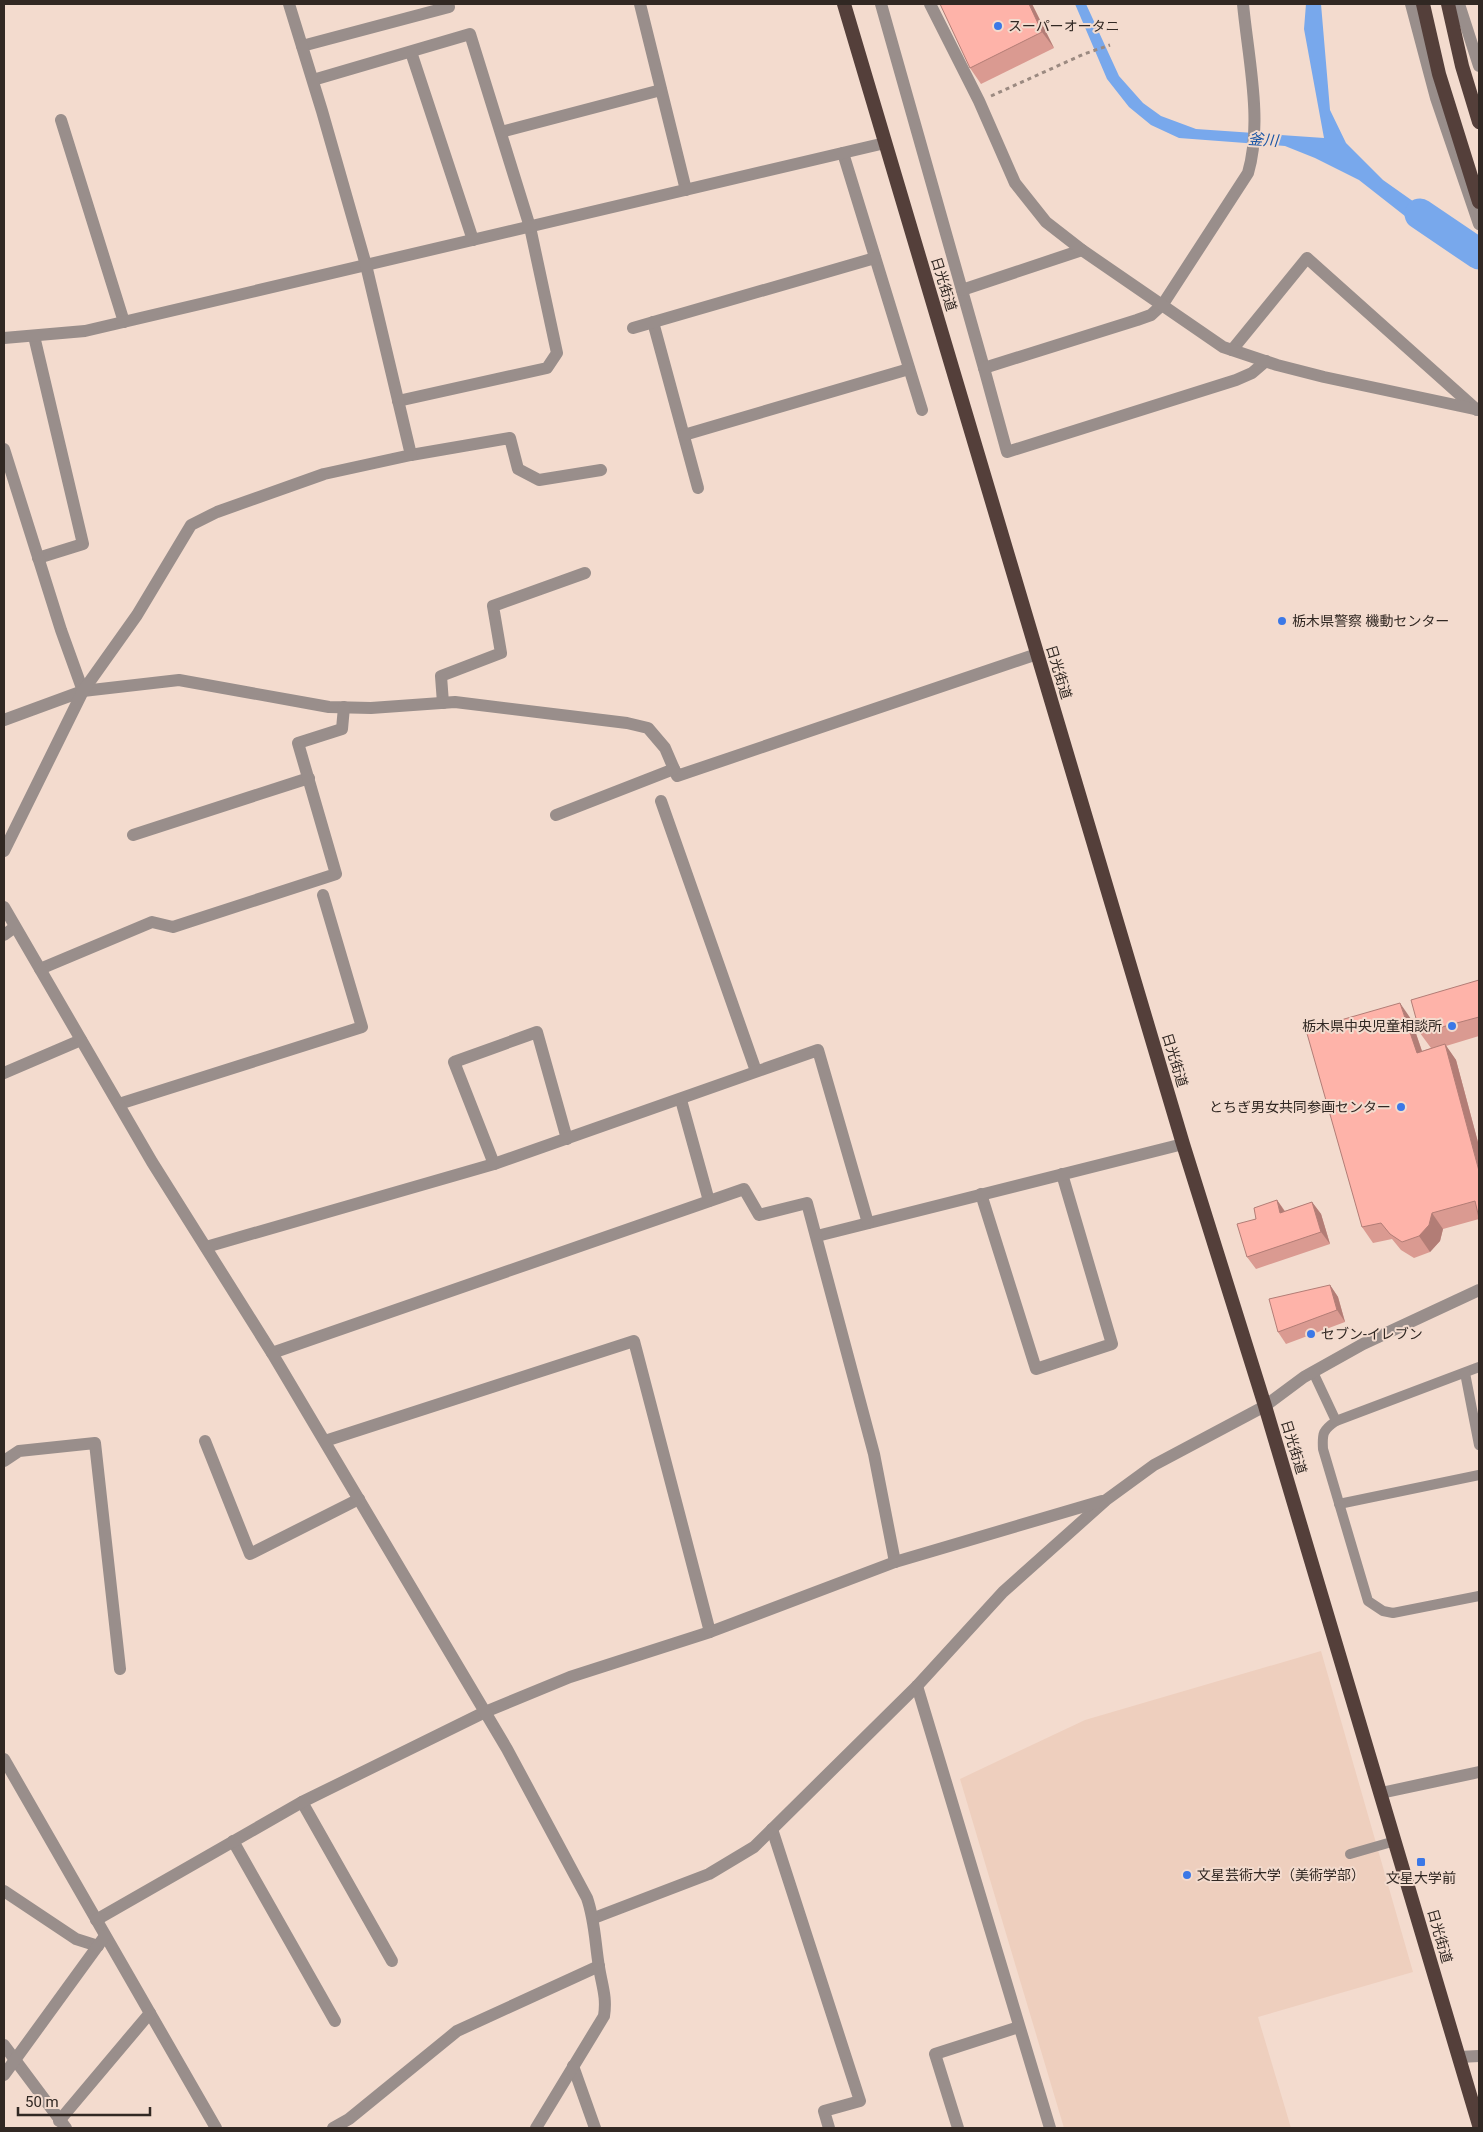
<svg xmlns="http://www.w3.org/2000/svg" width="1483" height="2132" font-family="Roboto,'Noto Sans JP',sans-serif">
<rect width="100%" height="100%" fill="#f3dbce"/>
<!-- built -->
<polygon fill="#eecfbe" points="1321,1651 1413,1972 1258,2017 1291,2128 1064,2128 960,1779 1085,1720"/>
<!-- water -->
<polygon fill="#78a8ec" points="1075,4 1086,4 1119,76 1143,103 1161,116 1196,129 1324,138 1304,29 1306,4 1321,4 1330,110 1346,143 1383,180 1458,233 1447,249 1359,180 1315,158 1285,146 1179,138 1151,125 1129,107 1107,79"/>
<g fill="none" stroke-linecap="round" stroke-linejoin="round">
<!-- river -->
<polyline stroke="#78a8ec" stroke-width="31" points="1420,214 1479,254"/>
<!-- path -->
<polyline stroke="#9b8a81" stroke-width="3" stroke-dasharray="4 4" stroke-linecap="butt" points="991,96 1084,54 1110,45"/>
<!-- service -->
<g stroke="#998e8b" stroke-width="10">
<path d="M1479 1367 1336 1421C1323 1430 1322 1433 1323 1449L1368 1601 1383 1611 1393 1613 1479 1596"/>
<polyline points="1313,1372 1336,1421"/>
<polyline points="1465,1373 1479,1445"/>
<polyline points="1339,1504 1479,1475"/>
<polyline points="1350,1854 1395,1841"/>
</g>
<!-- minor -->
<g stroke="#998e8b" stroke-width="12">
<polyline points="640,4 686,190"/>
<polyline points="881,4 984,368"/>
<path d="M1243 4C1248 57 1263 122 1248 173L1163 304 1151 315 1137 320 984 368 1007 452 1236 380 1252 373 1266 361"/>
<polyline points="1411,4 1436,98 1479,224"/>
<polyline points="1459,4 1479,66"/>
<polyline points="302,46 449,7 448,4"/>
<polyline points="411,52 473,240"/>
<polyline points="313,80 470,34 530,227 557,353 547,368 398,401"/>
<polyline points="61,120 124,322"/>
<polyline points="501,132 661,90"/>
<polyline points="843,153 922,410"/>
<polyline points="962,290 1082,250"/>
<polyline points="653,322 698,488"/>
<polyline points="633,328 875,258"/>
<polyline points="34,336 83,544 38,558"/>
<polyline points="4,338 85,331 885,143"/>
<polyline points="1232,350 1307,258 1477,410"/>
<polyline points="684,435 909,369"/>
<polyline points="4,449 61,630 83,691"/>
<polyline points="411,455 510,438 518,469 539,480 601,470"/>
<polyline points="443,703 441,676 501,653 493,606 585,573"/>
<polyline points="4,720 83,691 179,680 329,707 371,708 455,702 627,723 648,728 665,748 677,776 1037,654"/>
<polyline points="661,801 756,1071"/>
<polyline points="556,815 674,769"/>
<polyline points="133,835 309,778"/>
<polyline points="4,851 83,691 137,615 191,525 217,512 324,474 411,455 366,265 322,111 289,4"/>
<polyline points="4,935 15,927"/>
<polyline points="40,969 152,922 173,927 336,874 298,743 342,729 344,707"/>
<polyline points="4,1073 81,1040"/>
<polyline points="681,1100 709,1201"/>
<polyline points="119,1104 362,1027 323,895"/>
<polyline points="494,1164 454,1062 537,1032 567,1139"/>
<polyline points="981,1194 1036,1369 1112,1344 1062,1174"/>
<polyline points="817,1236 1183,1144"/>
<polyline points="206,1247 494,1164 818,1050 868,1223"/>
<polyline points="272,1353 744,1189 759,1215 807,1203 874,1454 895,1562"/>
<polyline points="205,1441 250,1554 359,1499"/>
<polyline points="325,1441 634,1341 710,1632"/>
<polyline points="4,1461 19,1451 95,1443 120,1669"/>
<polyline points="917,1686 1050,2128"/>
<polyline points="4,1759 216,2128"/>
<polyline points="1381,1793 1479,1772"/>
<polyline points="302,1802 392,1961"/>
<polyline points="772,1829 860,2101 824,2111 829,2128"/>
<polyline points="233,1841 335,2021"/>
<polyline points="4,1891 76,1939 98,1946"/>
<polyline points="594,1918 709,1874 754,1847 917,1686 1003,1592 1106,1500 1154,1465 1265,1406 1304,1377 1363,1344 1479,1290"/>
<polyline points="96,1920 302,1802 485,1712 570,1677 710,1632 895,1562 1102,1501"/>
<polyline points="4,2045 66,2128"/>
<polyline points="1459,2057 1479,2056"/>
<polyline points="573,2066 595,2128"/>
<polyline points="4,2075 105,1936"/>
<polyline points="59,2121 150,2013"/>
<polyline points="333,2128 349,2119 457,2031 599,1966"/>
<polyline points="958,2128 935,2054 1019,2027"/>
</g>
<!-- tertiary -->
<g stroke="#998e8b" stroke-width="12">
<polyline points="930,4 979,101 1015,183 1046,222 1082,250 1223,347 1277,365 1324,377 1479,410"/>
<path d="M4 907 152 1162 272 1353 507 1749 587 1898C595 1921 595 1943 599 1967 602 1986 607 1997 604 2016L536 2128"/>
</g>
<!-- trunk -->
<g stroke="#543f3a" stroke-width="14">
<polyline points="844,4 1183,1144 1265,1406 1479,2125"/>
<polyline points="1423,4 1439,74 1479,202"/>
<polyline points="1448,4 1462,66 1479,122"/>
</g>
</g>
<!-- wall -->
<g fill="#da9a91">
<polygon points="1032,4 1054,48 981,84 970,68"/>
<polygon points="1479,980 1479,1036 1446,1046 1456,1060 1479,1146 1479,1219 1443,1229 1440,1241 1430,1252 1414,1258 1401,1250 1392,1239 1373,1243 1362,1227 1411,1019 1422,1051 1431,1048 1420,1033"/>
<polygon points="1277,1200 1285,1211 1312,1202 1321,1214 1330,1244 1256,1269 1247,1257"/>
<polygon points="1330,1285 1338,1297 1345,1322 1286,1344 1278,1332"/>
</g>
<!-- shaded-wall -->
<g fill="#b27d76">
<polygon points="1029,4 1032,4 1054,48 1042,32"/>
<polygon points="1400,1003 1411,1019 1428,1069 1417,1053"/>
<polygon points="1445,1044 1456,1060 1479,1146 1479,1171"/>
<polygon points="1277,1200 1285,1212 1280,1213"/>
<polygon points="1312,1202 1321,1214 1330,1244 1321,1232"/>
<polygon points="1432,1213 1443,1229 1440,1241 1430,1252 1419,1236"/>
<polygon points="1330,1285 1338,1297 1345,1322 1337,1310"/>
</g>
<!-- building -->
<g fill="#feb3a9" stroke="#b27d76">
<polygon points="940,4 1029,4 1042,32 970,68"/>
<polygon points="1479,980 1479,1017 1420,1033 1411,1000"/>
<polygon points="1400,1003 1417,1053 1445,1044 1479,1171 1479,1218 1475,1201 1432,1213 1429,1225 1419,1236 1402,1242 1390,1234 1381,1223 1362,1227 1306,1030"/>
<polygon points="1277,1200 1280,1213 1312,1202 1321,1232 1247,1257 1237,1224 1256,1219 1254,1208"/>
<polygon points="1330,1285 1337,1310 1278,1332 1269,1299"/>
</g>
<!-- markers -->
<g fill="#3b78e7" stroke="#f3dbce" stroke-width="2">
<circle cx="998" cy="26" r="5"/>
<circle cx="1282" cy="621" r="5"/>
<circle cx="1452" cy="1026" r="5"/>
<circle cx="1401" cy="1107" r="5"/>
<circle cx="1311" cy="1334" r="5"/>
<rect x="1416" y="1857" width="10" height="10" rx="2.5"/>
<circle cx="1187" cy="1875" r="5"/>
</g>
<g text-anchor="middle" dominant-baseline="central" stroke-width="4" stroke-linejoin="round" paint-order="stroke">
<!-- poi labels -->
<g font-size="14" fill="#312823" stroke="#f3dbce" text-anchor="start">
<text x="1008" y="26">スーパーオータニ</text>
<text x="1292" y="621">栃木県警察 機動センター</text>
<text x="1442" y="1026" text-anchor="end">栃木県中央児童相談所</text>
<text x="1391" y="1107" text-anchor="end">とちぎ男女共同参画センター</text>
<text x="1321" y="1334">セブン-イレブン</text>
<text x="1197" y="1875">文星芸術大学（美術学部）</text>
<text x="1421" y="1878" text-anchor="middle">文星大学前</text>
</g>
<!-- street labels -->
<g font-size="14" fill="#312823" stroke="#f3dbce">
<text transform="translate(944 284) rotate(73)">日光街道</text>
<text transform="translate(1059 672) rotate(73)">日光街道</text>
<text transform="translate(1175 1060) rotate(73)">日光街道</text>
<text transform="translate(1294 1447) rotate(73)">日光街道</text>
<text transform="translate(1440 1936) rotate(74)">日光街道</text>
</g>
<!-- water labels -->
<g font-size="15" font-style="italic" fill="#1955a5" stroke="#f3dbce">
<text transform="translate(1263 140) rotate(4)">釜川</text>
</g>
</g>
<!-- border -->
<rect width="1483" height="2132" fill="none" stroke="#312823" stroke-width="10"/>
<!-- scale -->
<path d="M18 2107v8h132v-8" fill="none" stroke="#312823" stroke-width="2.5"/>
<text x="25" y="2107" font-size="15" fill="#312823" stroke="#f3dbce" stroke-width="4" paint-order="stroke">50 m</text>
</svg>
